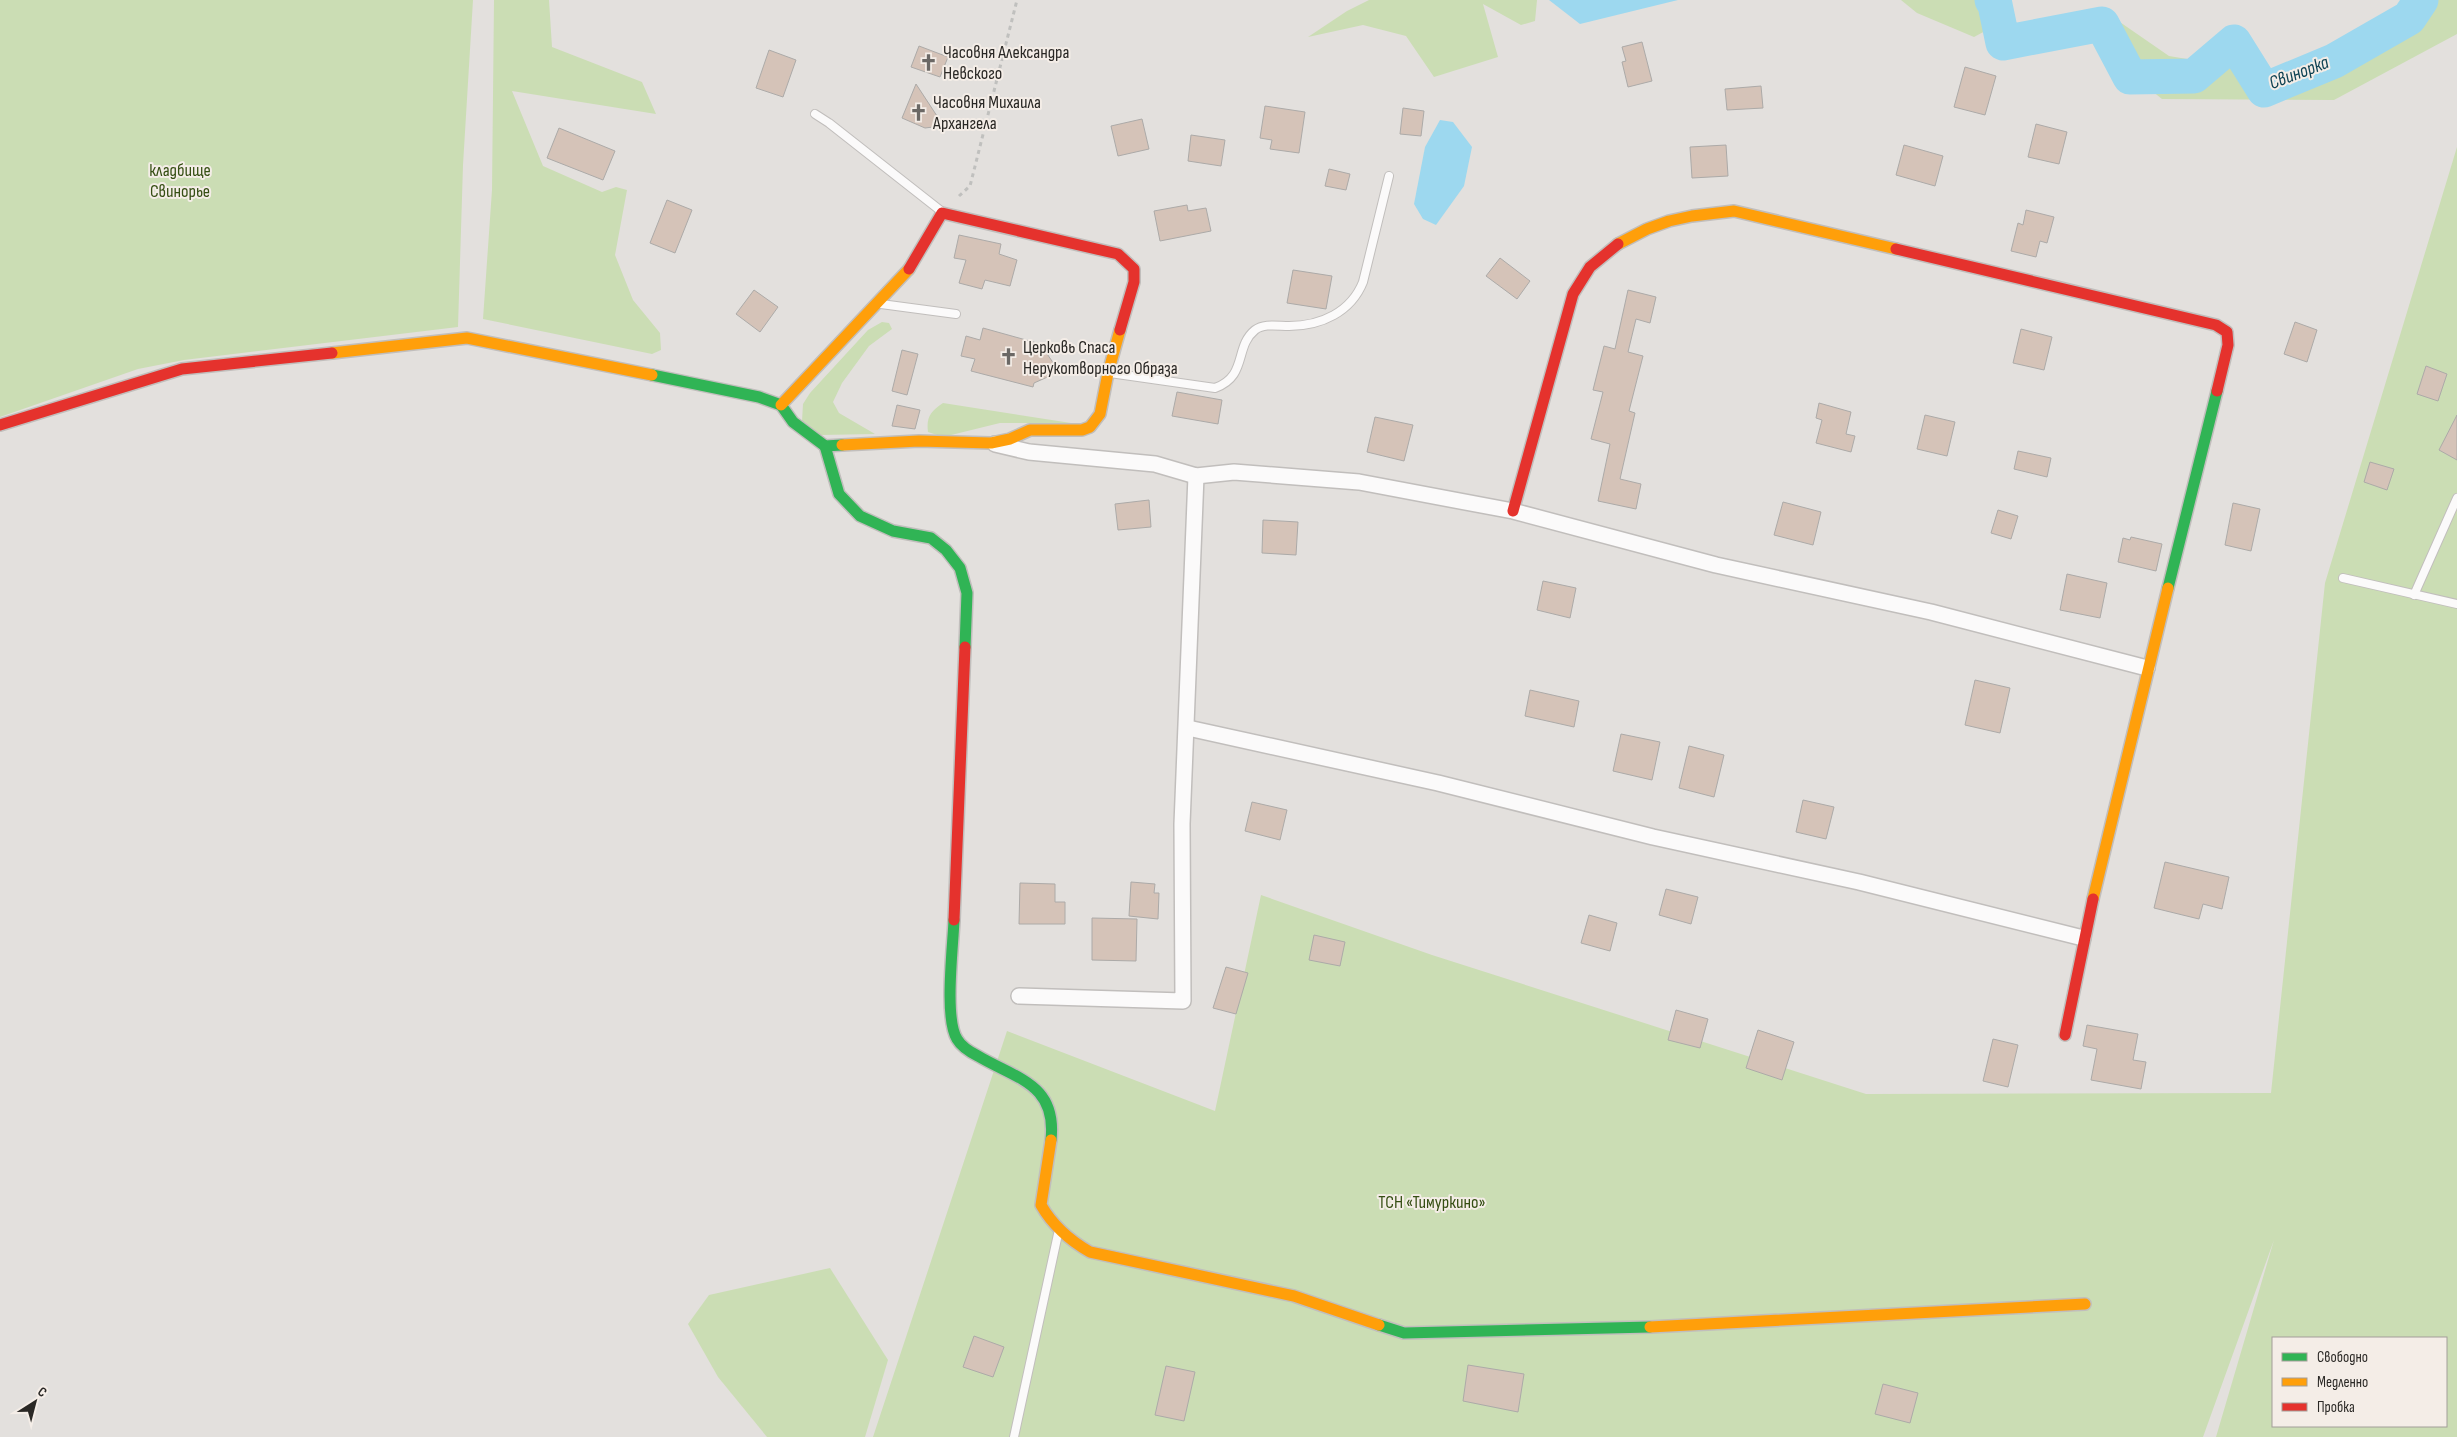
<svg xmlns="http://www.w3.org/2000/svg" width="2457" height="1437" font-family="'Sofia Sans Condensed',sans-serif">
<rect width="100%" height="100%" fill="#e3e0dd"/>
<!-- green -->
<g fill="#cbddb4" fill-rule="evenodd">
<polygon points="0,0 473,0 463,165 458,327 184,360 138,369 0,417"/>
<polygon points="494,0 549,0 552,47 642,82 656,114 512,91 543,166 602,192 616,187 627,190 615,255 633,300 660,333 661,350 652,354 483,319 492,190"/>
<polygon points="1369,0 1537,0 1535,21 1521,25 1483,4 1498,57 1434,77 1406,36 1363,25 1308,37 1347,11"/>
<polygon points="1901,0 2005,0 2015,15 1974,37 1917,13"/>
<polygon points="2422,0 2457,0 2457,34 2334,100 2162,99 2091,42 2114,18 2169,56 2265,72 2324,51"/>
<path d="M2457 147V1437H2216L2274 1240 2203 1437H873L1007 1031 1215 1111 1261 895 1432 955 1866 1094 2271 1093 2325 583ZM2273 1338H2446V1426H2273Z"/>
<polygon points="882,322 889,323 892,329 869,346 842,383 833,402 839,413 875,434 821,435 802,421 803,404 810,393 868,330"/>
<path d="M943 403 1071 423H1000L943 437 928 432C926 417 931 411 943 403Z"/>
<polygon points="830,1268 888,1360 865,1437 767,1437 718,1377 688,1324 709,1295"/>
</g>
<!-- water -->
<g fill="#9dd8ef">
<polygon points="1549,0 1678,0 1580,24"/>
<polygon points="1440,120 1453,122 1472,147 1464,186 1436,225 1423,219 1414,204 1425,147"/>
</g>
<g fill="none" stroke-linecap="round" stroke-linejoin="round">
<!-- river -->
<polyline stroke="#9dd8ef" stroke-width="35" points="1992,0 1994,0 2003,43 2102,24 2130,77 2194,76 2234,42 2264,90 2334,61 2409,18 2421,0"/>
</g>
<!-- building -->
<g fill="#d5c3b8" stroke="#acaaa8">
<polygon points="1642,42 1652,81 1628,87 1622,62 1626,61 1622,47"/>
<polygon points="919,46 948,57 940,77 911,67"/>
<polygon points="769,50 796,60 783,97 756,88"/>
<polygon points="1965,67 1996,76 1985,115 1954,107"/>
<polygon points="916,84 937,116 933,127 925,128 902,118"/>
<polygon points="1761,86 1763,108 1727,110 1725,89"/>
<polygon points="1265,106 1305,112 1299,153 1270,149 1272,140 1260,138"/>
<polygon points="1403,108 1424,111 1421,136 1400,134"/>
<polygon points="1142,119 1149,149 1118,156 1111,126"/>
<polygon points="2036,124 2067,132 2059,164 2028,157"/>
<polygon points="559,128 615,151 603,180 547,158"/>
<polygon points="1191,135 1225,140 1221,166 1188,161"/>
<polygon points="1726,145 1728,176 1692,178 1690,147"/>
<polygon points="1904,145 1943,156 1935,186 1896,175"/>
<polygon points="1329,169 1350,174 1346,190 1325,186"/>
<polygon points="667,200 692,210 675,253 650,243"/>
<polygon points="1187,205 1188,211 1206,208 1211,231 1160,241 1154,211"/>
<polygon points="2026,210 2054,217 2047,243 2040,241 2036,257 2011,251 2018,223 2023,225"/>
<polygon points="959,235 1001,244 999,254 1017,260 1010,286 985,280 982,289 959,283 966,260 954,258"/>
<polygon points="1500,258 1530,281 1517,299 1486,276"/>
<polygon points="1293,270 1332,276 1326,309 1287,303"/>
<polygon points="754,290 778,307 760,332 736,314"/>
<polygon points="1628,290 1656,297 1650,323 1636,319 1628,352 1643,356 1629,411 1635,413 1620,479 1641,484 1636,509 1598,501 1610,444 1591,439 1603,392 1593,390 1604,346 1615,349"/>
<polygon points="2295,322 2317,330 2307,362 2284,354"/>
<polygon points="983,328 1044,345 1043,348 1054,364 1052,375 1034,383 1033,387 971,371 975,359 961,356 966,336 980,340"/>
<polygon points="2021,329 2052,337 2044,370 2013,363"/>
<polygon points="902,350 918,354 907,395 892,391"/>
<polygon points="2426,366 2447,374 2438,401 2417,394"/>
<polygon points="1177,392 1222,400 1218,424 1172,416"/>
<polygon points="1819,403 1851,412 1846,434 1855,436 1851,452 1816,443 1822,420 1816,418"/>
<polygon points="897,405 920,410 915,429 892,426"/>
<polygon points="1925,415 1955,422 1947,456 1917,449"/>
<polygon points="2457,415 2457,460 2439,450"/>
<polygon points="1375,417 1413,425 1404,461 1367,452"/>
<polygon points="2018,451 2051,458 2047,477 2014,469"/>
<polygon points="2370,462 2394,469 2387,490 2364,482"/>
<polygon points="1149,500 1151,527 1118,530 1115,504"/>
<polygon points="1783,502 1821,512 1813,545 1774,535"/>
<polygon points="2233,503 2260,509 2251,551 2225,545"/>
<polygon points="1998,510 2018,516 2011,539 1991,533"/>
<polygon points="1263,520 1298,522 1296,555 1262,553"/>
<polygon points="2131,537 2162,544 2156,571 2118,562 2123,538 2130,540"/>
<polygon points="2067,574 2107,583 2100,618 2060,610"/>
<polygon points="1543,581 1576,588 1570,618 1537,610"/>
<polygon points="1975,680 2010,688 2000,733 1965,725"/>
<polygon points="1530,690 1579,701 1574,727 1525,716"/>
<polygon points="1621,734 1660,742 1652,780 1613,771"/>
<polygon points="1689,746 1724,755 1714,797 1679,788"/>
<polygon points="1803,800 1834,807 1826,839 1796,832"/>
<polygon points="1252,802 1287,810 1280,840 1245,831"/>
<polygon points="2165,862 2229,877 2222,909 2203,904 2199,919 2154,908"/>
<polygon points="1131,882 1155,884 1154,893 1159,893 1158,919 1129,916"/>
<polygon points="1020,883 1055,884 1055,902 1065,902 1065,924 1019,924"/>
<polygon points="1666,889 1698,897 1691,924 1659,915"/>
<polygon points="1589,915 1617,923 1610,951 1581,943"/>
<polygon points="1092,918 1137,919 1136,961 1092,960"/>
<polygon points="1314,935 1345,942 1340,966 1309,960"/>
<polygon points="1226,967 1248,973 1236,1014 1213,1008"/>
<polygon points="1676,1010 1708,1019 1700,1048 1668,1040"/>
<polygon points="2087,1025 2138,1034 2133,1060 2146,1062 2141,1089 2091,1080 2097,1049 2083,1046"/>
<polygon points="1758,1030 1794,1042 1782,1080 1746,1068"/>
<polygon points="1993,1039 2018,1045 2008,1087 1983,1081"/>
<polygon points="974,1336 1004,1347 993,1377 963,1367"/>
<polygon points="1468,1365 1524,1374 1518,1412 1463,1401"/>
<polygon points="1166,1366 1195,1372 1184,1421 1155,1415"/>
<polygon points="1883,1384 1918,1393 1910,1423 1875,1414"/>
</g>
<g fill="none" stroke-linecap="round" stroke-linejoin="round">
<defs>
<g id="lane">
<polyline points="815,114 829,123 941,211"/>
<polyline points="881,304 956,314"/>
<path d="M1110 373 1215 388C1248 376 1234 347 1255 330 1264 323 1278 326 1289 326 1321 326 1351 312 1363 282L1389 176"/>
<polyline points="2343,578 2457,604"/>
<polyline points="2414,595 2457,498"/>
<polyline points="1014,1437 1058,1234"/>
</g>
<g id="street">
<polyline points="995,444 1029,452 1155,464 1196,476 1234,472 1359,482 1513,511 1716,565 1931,612 2147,668"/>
<polyline points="1188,728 1438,783 1653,837 1859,882 2083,938"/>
<polyline points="1019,996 1183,1001 1182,824 1196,476"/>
</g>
<g id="fast">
<polyline points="652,375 759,397 781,405 793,422 825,446 842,445"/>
<polyline points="825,446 839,494 860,516 893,531 931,538 946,550 960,568 967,593 965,647"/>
<polyline points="2168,588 2217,391"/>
<path d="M954 920C953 947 944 1018 957 1039 961 1046 970 1052 978 1056 1017 1079 1057 1084 1051 1140"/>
<polyline points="1379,1325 1404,1333 1650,1327"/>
</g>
<g id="slow">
<polyline points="1618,244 1647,229 1669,221 1692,216 1734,211 1896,249"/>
<polyline points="332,353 467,338 652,375"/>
<polyline points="781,405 909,269"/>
<polyline points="842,445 919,441 991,443 1010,439 1030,430 1082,430 1090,427 1100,414 1108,373 1120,330"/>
<polyline points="2093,899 2168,588"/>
<path d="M1051 1140 1041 1205C1053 1226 1069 1240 1090 1252L1294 1296 1379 1325"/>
<polyline points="1650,1327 2085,1304"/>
</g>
<g id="jam">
<polyline points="1896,249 2216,325 2227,332 2228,345 2217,391"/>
<polyline points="909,269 942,213 1118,254 1134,269 1134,282 1120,330"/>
<polyline points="0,425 182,369 332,353"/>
<polyline points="1513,511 1573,294 1590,267 1618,244"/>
<polyline points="954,920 965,647"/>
<polyline points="2065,1035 2093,899"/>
</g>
</defs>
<!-- lane casing -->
<use href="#lane" stroke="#c1bebc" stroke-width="10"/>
<!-- street casing -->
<use href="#street" stroke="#c1bebc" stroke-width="18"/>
<!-- fast casing -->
<use href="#fast" stroke="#c1bebc" stroke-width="14"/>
<!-- slow casing -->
<use href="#slow" stroke="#c1bebc" stroke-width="14"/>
<!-- jam casing -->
<use href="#jam" stroke="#c1bebc" stroke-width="14"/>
<!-- path -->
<polyline stroke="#c0c0be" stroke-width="3" stroke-dasharray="4 4" stroke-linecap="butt" points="959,196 970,186 1017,0"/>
<!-- lane -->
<use href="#lane" stroke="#fbfafa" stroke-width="8"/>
<!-- street -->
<use href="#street" stroke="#fbfafa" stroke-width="15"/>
<!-- fast -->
<use href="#fast" stroke="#30b455" stroke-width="11"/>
<!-- slow -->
<use href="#slow" stroke="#ff9f0a" stroke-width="11"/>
<!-- jam -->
<use href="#jam" stroke="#e5322d" stroke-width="11"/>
</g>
<!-- icons -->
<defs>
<symbol id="church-bare" viewBox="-9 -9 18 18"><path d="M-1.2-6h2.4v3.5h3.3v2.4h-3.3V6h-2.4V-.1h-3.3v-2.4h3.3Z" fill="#6b6865" stroke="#f4ede7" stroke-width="2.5" paint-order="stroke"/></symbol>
</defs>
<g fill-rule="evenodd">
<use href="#church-bare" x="916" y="50" width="25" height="25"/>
<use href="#church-bare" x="906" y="100" width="25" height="25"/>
<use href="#church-bare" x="996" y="344" width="25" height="25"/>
</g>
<g text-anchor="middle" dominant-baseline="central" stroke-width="4" stroke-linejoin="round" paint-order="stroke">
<!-- poi labels -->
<g font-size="18" fill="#2a2825" stroke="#f4ede7" text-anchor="start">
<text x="943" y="52">Часовня Александра<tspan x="943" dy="21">Невского</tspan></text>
<text x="933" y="102">Часовня Михаила<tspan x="933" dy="21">Архангела</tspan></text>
<text x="1023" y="347">Церковь Спаса<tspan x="1023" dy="21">Нерукотворного Образа</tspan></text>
</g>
<!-- park labels -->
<g font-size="18" fill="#364f14" stroke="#f4ede7">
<text x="180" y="170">кладбище<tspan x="180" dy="21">Свинорье</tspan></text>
<text x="1432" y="1202">ТСН «Тимуркино»</text>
</g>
<!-- water labels -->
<g font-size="19" font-style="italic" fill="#0e4253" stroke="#f4ede7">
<text transform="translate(2299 73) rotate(-21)">Свинорка</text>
</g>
</g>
<!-- legend -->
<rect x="2272" y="1337" width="175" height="90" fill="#f4ede7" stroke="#a39e99"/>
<rect x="2282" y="1353" width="25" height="8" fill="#30b455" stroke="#a39e99"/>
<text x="2317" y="1362" font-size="15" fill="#2a2825">Свободно</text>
<rect x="2282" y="1378" width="25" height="8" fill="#ff9f0a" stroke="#a39e99"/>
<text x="2317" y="1387" font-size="15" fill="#2a2825">Медленно</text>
<rect x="2282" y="1403" width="25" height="8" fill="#e5322d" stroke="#a39e99"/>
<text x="2317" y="1412" font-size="15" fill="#2a2825">Пробка</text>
<!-- north arrow -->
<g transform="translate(35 1402) rotate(36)" stroke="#f4ede7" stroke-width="4" paint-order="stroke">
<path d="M0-4L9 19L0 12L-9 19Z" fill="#2a2825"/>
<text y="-8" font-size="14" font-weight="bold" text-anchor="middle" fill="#2a2825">С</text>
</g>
</svg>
